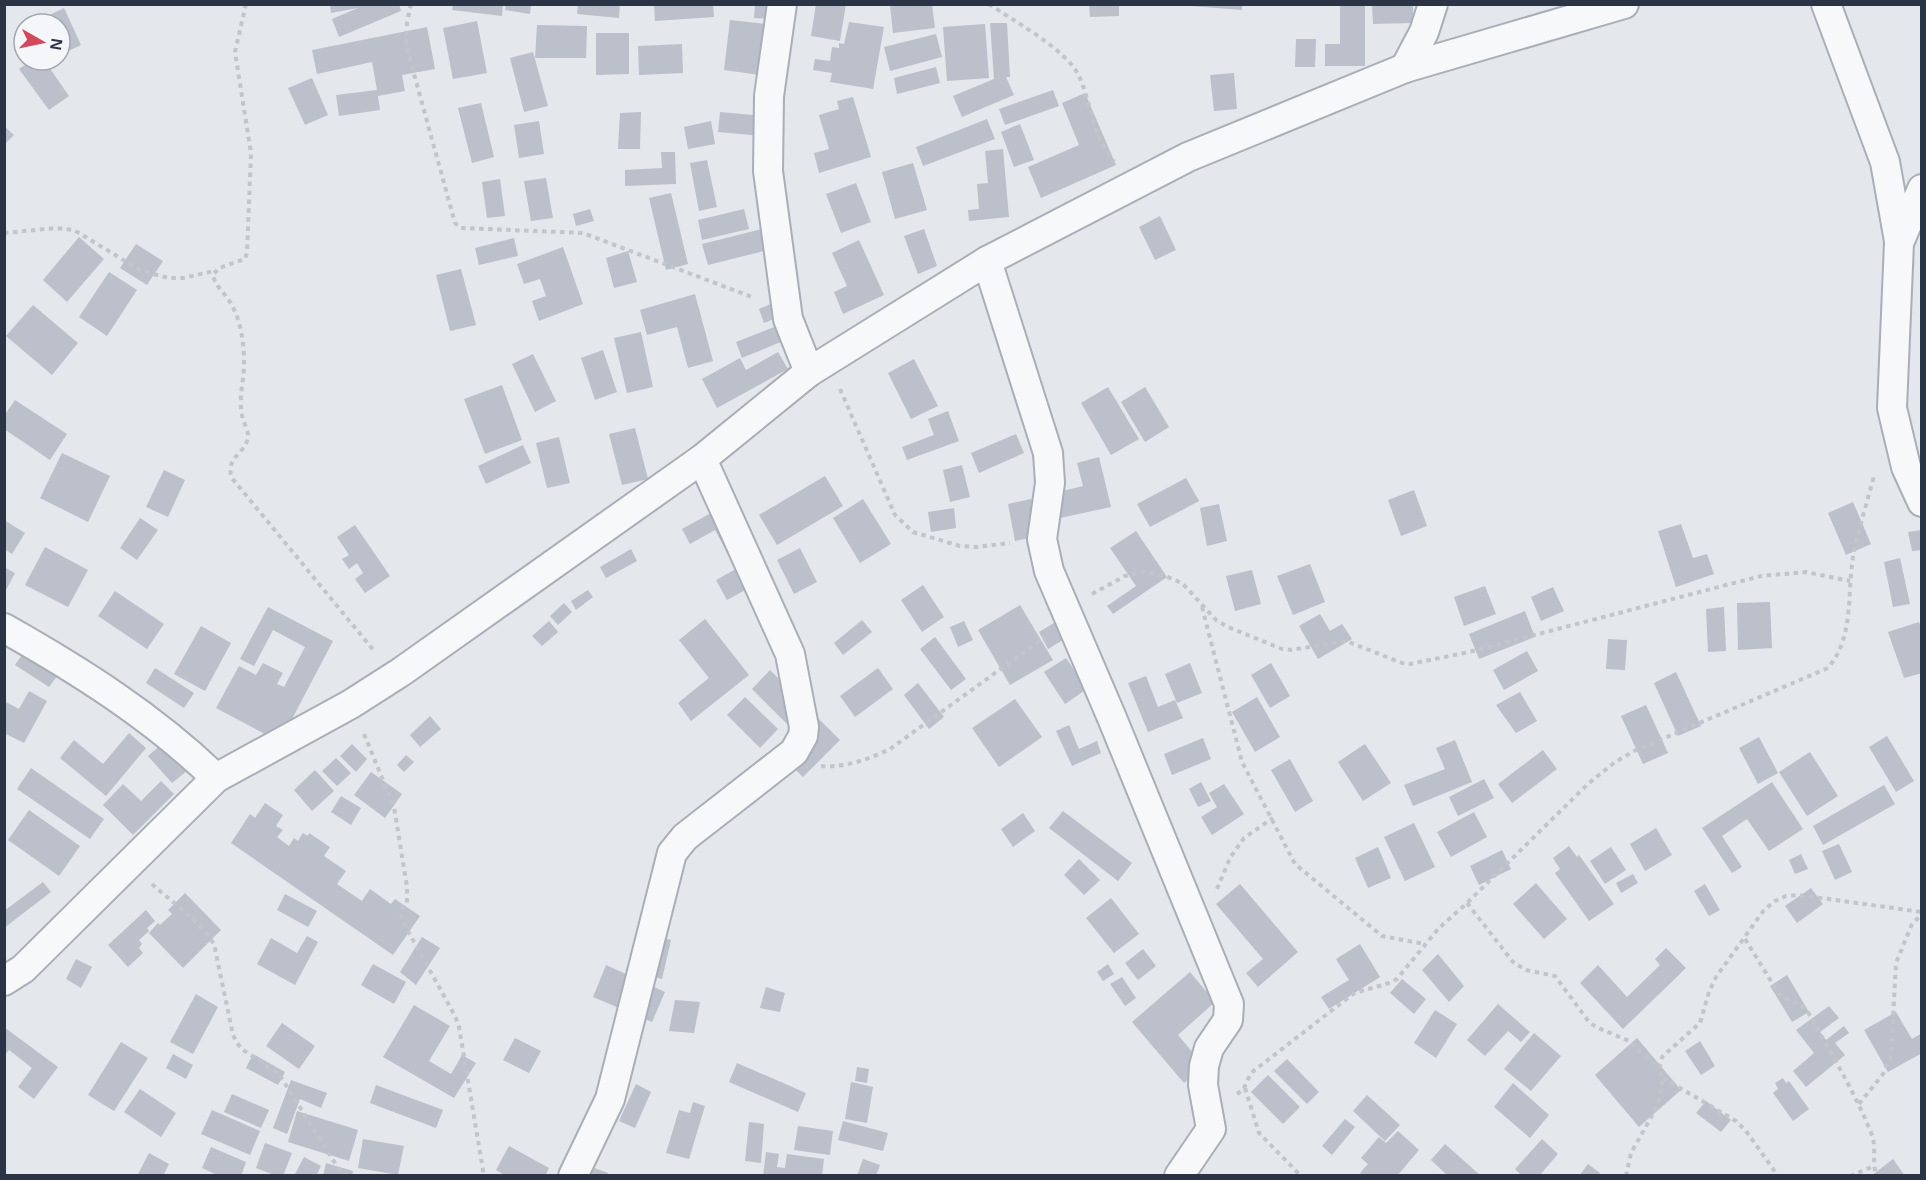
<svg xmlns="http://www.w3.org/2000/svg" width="1926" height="1180" font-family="Arial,sans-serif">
<rect width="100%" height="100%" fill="#e4e7ec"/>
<!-- building -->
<g fill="#bbc0ca">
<polygon points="330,4 362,4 362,6 366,4 399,4 401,11 339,37 332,19 358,8 331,13"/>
<polygon points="453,4 503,4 502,16 452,10"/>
<polygon points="506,4 531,4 530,14 505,10"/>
<polygon points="578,4 620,4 619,18 577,14"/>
<polygon points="654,4 713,4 714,17 655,21"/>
<polygon points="755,4 789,4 788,20 754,18"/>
<polygon points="816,4 846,4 840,41 811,36"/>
<polygon points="907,4 932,4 935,28 893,33 890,6"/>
<polygon points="1089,4 1119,4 1119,16 1090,17"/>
<polygon points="1192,4 1242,4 1242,10 1191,6"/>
<polygon points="1340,4 1365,4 1365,66 1325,66 1325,44 1340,44"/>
<polygon points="1372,4 1413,4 1413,23 1373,24"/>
<polygon points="64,8 81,45 60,55 60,24 44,24 41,19"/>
<polygon points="730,20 767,24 760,75 724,70"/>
<polygon points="477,21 487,73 453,79 443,28"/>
<polygon points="849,22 884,27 873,89 830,82 832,73 813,70 815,59 830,61 832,47 839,48 839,43 844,44"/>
<polygon points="990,23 1007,23 1010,77 1006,77 1014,95 962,117 953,96 994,79"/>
<polygon points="985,24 989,78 947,81 943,27"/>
<polygon points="537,25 587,26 586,58 535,58"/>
<polygon points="427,27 435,69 402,75 405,91 378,96 380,110 339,116 336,95 377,90 372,62 317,74 312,50"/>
<polygon points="596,33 629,33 629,74 596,75"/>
<polygon points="936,34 942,57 890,71 884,47"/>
<polygon points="1296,39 1316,39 1315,67 1295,67"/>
<polygon points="682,44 683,73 639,75 638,46"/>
<polygon points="533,52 548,106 524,112 510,58"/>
<polygon points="32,60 44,60 69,96 49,110 19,69"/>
<polygon points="936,67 940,83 897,94 894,78"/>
<polygon points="1234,73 1237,109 1214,111 1210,75"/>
<polygon points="312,78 328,115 305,125 288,88"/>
<polygon points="1053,90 1059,106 1005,125 999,109"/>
<polygon points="1085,93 1116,165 1041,198 1028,167 1079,145 1062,103"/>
<polygon points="853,97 871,157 819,173 814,153 829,149 819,115 839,109 837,101"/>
<polygon points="481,103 494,157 472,163 458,108"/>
<polygon points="641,112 640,149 618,149 620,113"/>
<polygon points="720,112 764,116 762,136 718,132"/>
<polygon points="987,119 995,139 923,166 916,147"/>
<polygon points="539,121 544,154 519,158 514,125"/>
<polygon points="711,121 715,144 688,149 684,127"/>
<polygon points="1020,124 1034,160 1014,167 1001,132"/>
<polygon points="4,126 14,135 4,145"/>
<polygon points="1003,149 1009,217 969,221 968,210 979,209 977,184 988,183 985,151"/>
<polygon points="661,152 675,152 676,184 625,186 625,170 662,168"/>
<polygon points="707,160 717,207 699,211 690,163"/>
<polygon points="913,163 927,210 895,219 882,172"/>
<polygon points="546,178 553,218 531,221 524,181"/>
<polygon points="500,179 505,216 487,218 482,182"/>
<polygon points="856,183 871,222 841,233 826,194"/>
<polygon points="671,193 688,264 666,270 649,198"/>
<polygon points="590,209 594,221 576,226 573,214"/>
<polygon points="744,209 749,229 702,240 698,220"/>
<polygon points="1160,216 1176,250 1155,260 1139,227"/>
<polygon points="762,229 768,250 708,265 702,244"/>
<polygon points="924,229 937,266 918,274 904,236"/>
<polygon points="79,237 104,259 67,302 43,280"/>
<polygon points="514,238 518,256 479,265 475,248"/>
<polygon points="859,240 884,295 843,314 834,292 847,286 832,253"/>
<polygon points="136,244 163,261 147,285 120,268"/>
<polygon points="563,247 583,304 539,321 532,301 546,296 540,279 524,284 517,264"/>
<polygon points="628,251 637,282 614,288 606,258"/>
<polygon points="461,269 476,325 450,331 436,275"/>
<polygon points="109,272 137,290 107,336 79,317"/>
<polygon points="695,294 713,361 688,368 677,327 647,335 640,310"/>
<polygon points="775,302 781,316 764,323 759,309"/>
<polygon points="33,305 78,343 52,375 6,336"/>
<polygon points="782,324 788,339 742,358 736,342"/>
<polygon points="641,332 653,387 627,393 614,338"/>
<polygon points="603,350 617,392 595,400 581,358"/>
<polygon points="778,352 788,369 717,408 702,379 740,358 746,370"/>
<polygon points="533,354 556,401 535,412 512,364"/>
<polygon points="914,359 938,406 911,419 888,373"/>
<polygon points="502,385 522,440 485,454 464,399"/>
<polygon points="1108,387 1139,439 1111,455 1081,403"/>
<polygon points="1145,387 1169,427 1145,442 1121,402"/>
<polygon points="15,400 67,434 50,460 4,429 4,416"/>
<polygon points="948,411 959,441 907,460 902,447 934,435 928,419"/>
<polygon points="635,428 648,479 622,485 609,434"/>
<polygon points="1016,434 1024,453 979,473 971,453"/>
<polygon points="559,437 570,483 547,488 536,443"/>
<polygon points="523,445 531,463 486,484 478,466"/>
<polygon points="62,453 110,476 88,522 40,498"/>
<polygon points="1099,457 1111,507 1060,518 1054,493 1083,486 1077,463"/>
<polygon points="962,465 970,497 950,502 943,470"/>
<polygon points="164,470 185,480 168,517 146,507"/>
<polygon points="825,476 843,506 777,545 759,515"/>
<polygon points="1186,478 1199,501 1150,527 1137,504"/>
<polygon points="1414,490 1427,526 1401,536 1388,500"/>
<polygon points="863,499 891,544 860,563 833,518"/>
<polygon points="1031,499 1039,536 1015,541 1008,504"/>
<polygon points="1853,502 1871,544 1846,555 1828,513"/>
<polygon points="729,503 769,577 727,600 716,580 736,569 715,530 690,544 682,529"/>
<polygon points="1219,504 1227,541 1207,546 1200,508"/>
<polygon points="954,508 956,528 931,532 928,512"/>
<polygon points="140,518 158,530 137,560 120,548"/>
<polygon points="4,520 25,533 12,554 4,549"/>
<polygon points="1681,524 1693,558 1707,554 1714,574 1676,587 1658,531"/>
<polygon points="355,525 390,576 365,593 355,579 363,573 357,563 349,569 342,559 349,555 337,537"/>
<polygon points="1922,530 1922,550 1912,551 1908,532"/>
<polygon points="1136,531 1167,577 1113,614 1107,606 1136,586 1110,548"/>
<polygon points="45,547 88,570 68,607 25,585"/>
<polygon points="800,548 817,582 794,594 777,560"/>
<polygon points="631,549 637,561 606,578 600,567"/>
<polygon points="1900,558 1910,604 1893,607 1884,562"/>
<polygon points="1310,564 1325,602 1293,615 1277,576"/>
<polygon points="4,567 15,573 4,594"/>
<polygon points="1252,570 1261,604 1235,611 1226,576"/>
<polygon points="923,585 944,617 922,632 901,600"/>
<polygon points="1485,586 1496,614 1464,626 1454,597"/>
<polygon points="1553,587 1564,611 1541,621 1531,597"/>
<polygon points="588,590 593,597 576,610 571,601"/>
<polygon points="115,591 164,624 147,649 98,616"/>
<polygon points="1770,602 1772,648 1738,650 1737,603"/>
<polygon points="564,603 572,612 558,625 550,616"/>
<polygon points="1020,605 1053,660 1010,685 978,630"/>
<polygon points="268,607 333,641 280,742 216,708 239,666 256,675 263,663 283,673 277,684 284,687 305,647 273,630 254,666 240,659"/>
<polygon points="1724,607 1726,651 1708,652 1706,609"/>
<polygon points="1525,611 1535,637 1479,659 1469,634"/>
<polygon points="1320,614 1330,631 1342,624 1352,639 1318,659 1299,626"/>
<polygon points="1064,617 1073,634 1048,649 1039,632"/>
<polygon points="705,619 749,675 691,721 678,703 709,678 679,640"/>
<polygon points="862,620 872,632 843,655 834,643"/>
<polygon points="549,621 558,632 542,646 532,636"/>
<polygon points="964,621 973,640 958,647 950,627"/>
<polygon points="1919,622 1922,630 1922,673 1904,678 1888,632"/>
<polygon points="201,626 231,643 205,691 174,674"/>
<polygon points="935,637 966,679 951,690 920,649"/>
<polygon points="1608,639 1627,640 1625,670 1606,669"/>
<polygon points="26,649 60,672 49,687 15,665"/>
<polygon points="1527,651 1538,671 1504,690 1493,670"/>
<polygon points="1066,658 1087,689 1065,704 1044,672"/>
<polygon points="1190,663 1202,693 1177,703 1165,674"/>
<polygon points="1271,663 1290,696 1270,708 1251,675"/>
<polygon points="155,668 194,693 184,708 146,683"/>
<polygon points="878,668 893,689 855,717 840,696"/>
<polygon points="770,670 840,740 803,777 784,758 802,739 752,689"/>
<polygon points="1676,672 1701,726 1678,736 1654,683"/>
<polygon points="1146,676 1158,707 1175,700 1183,718 1148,732 1128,683"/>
<polygon points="918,683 944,717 929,729 904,695"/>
<polygon points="29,691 47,701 24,743 4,733 4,701 19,709"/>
<polygon points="1520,692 1537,721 1516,733 1496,705"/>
<polygon points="745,697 778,729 760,748 727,715"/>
<polygon points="1257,697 1280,737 1255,752 1232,712"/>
<polygon points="1015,699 1042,737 999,767 972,728"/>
<polygon points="1646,705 1668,753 1643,764 1621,716"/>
<polygon points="430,716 441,729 420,747 410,735"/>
<polygon points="1069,725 1079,749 1097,741 1101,753 1072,766 1056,731"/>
<polygon points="129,733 146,748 106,796 60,758 74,740 103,764"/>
<polygon points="1887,736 1914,781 1896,792 1869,747"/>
<polygon points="1759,737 1778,773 1758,784 1739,748"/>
<polygon points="1203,738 1211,759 1172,775 1164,754"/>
<polygon points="1455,740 1472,782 1413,806 1404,785 1445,769 1436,748"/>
<polygon points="164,742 188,770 172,783 148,756"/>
<polygon points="352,744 367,759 356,772 340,756"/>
<polygon points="1365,744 1391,783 1363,801 1338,762"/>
<polygon points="1543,750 1557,769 1512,803 1498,784"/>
<polygon points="1810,752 1838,796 1807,816 1779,772"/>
<polygon points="406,755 414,762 404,772 397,765"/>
<polygon points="336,758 351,773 337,786 322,771"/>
<polygon points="1290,759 1313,801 1295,812 1271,770"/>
<polygon points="31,768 104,819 90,839 17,789"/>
<polygon points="315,770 334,791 312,811 294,790"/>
<polygon points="371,772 402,794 385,818 354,795"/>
<polygon points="1484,779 1494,798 1458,816 1449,797"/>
<polygon points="161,781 174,794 133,835 103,805 123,784 141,801"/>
<polygon points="1201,782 1211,801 1198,807 1189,789"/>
<polygon points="1772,782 1803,829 1769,851 1747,819 1722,836 1742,867 1732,873 1702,828"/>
<polygon points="1224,784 1244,814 1212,835 1201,817 1217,807 1209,793"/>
<polygon points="1884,785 1895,804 1823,845 1813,826"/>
<polygon points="341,796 361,808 351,825 331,812"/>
<polygon points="265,803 283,815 276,826 283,830 277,837 289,846 294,838 298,841 303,833 308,836 309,833 330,847 324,856 346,871 337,884 362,901 370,889 391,904 395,899 420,916 393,955 231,843 250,814 255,818"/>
<polygon points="29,810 80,846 59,876 8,840"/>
<polygon points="1063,811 1132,863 1118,881 1049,828"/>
<polygon points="1474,812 1487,837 1451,857 1437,832"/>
<polygon points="1023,813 1035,831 1013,847 1001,829"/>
<polygon points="1414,823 1435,867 1405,881 1384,837"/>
<polygon points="1656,828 1672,855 1645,871 1630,844"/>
<polygon points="1839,844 1852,872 1835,880 1822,851"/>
<polygon points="1569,846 1577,857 1579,855 1614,904 1589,921 1555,873 1560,869 1553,858"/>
<polygon points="1378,847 1391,878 1368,888 1355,858"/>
<polygon points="1611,847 1626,870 1605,884 1590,861"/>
<polygon points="1502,850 1511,869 1479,885 1470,866"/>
<polygon points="1801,854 1808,869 1795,874 1789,860"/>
<polygon points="1079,859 1100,880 1084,895 1064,875"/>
<polygon points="1633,874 1638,883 1621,893 1616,883"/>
<polygon points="43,882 51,892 4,928 4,911"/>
<polygon points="1536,883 1567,919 1544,939 1513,904"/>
<polygon points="1240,884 1298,952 1258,987 1246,973 1263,959 1216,904"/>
<polygon points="1705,884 1720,910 1709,916 1694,891"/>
<polygon points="1811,888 1823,904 1797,923 1785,906"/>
<polygon points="185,893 221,930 183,968 149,933 158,923 160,925 172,914 168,910"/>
<polygon points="285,894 317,911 308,927 277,910"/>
<polygon points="1111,898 1139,934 1114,953 1086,918"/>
<polygon points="146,910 155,921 147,928 149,931 139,940 142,944 139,948 143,953 128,967 108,945"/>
<polygon points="647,934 671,940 662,979 637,972"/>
<polygon points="307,936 318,942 295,985 257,964 271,938 297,953"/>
<polygon points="422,937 440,948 416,985 400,972"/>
<polygon points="1360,944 1380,977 1329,1009 1321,997 1349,980 1336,959"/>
<polygon points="1666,948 1686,968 1623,1029 1580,983 1598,965 1627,997 1660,965 1655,959"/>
<polygon points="1143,949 1156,966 1138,980 1125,963"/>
<polygon points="1438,954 1464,986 1449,1002 1422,970"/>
<polygon points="76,959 92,967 81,988 66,979"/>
<polygon points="373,964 406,982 394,1004 361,985"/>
<polygon points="1108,964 1114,974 1103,981 1097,972"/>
<polygon points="606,965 665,992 652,1022 593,997"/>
<polygon points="1190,972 1215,1002 1178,1035 1204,1066 1184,1083 1132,1022"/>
<polygon points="1787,975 1809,1012 1792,1022 1770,986"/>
<polygon points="1122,977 1136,998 1125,1006 1110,984"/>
<polygon points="1402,979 1426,999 1414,1014 1390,993"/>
<polygon points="766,987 785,993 780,1012 760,1008"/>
<polygon points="196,994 218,1007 193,1054 170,1042"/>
<polygon points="675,1000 700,1002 694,1033 669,1031"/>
<polygon points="1498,1004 1530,1032 1521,1042 1508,1031 1485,1056 1467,1040"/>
<polygon points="414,1005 450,1026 429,1061 451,1074 462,1055 476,1063 454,1098 383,1057"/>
<polygon points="1829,1006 1839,1018 1820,1032 1826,1040 1844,1026 1849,1033 1835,1043 1845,1055 1806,1087 1793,1071 1814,1053 1796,1030"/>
<polygon points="1435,1010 1457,1024 1436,1058 1414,1043"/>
<polygon points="1896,1012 1912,1039 1922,1033 1922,1053 1888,1072 1864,1030"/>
<polygon points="282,1023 315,1046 299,1069 266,1046"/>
<polygon points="4,1027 58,1067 34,1099 18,1087 32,1068 9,1050 4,1056"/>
<polygon points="1534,1033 1561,1056 1531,1091 1504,1069"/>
<polygon points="515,1038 541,1051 529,1073 503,1060"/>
<polygon points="1637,1038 1681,1090 1639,1127 1595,1075"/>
<polygon points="1700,1041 1715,1066 1701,1075 1685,1051"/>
<polygon points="121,1042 148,1058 114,1111 88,1095"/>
<polygon points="173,1054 193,1065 186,1079 166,1068"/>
<polygon points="253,1054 285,1072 278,1085 246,1068"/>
<polygon points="1287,1059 1319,1092 1307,1104 1274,1071"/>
<polygon points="737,1063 806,1093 798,1112 729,1082"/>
<polygon points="857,1067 869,1069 867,1083 855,1081"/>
<polygon points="1268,1075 1300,1107 1283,1124 1251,1092"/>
<polygon points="1783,1078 1786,1083 1789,1081 1809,1109 1793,1121 1773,1093 1778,1089 1775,1083"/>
<polygon points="291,1080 327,1093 321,1108 300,1099 287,1134 273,1128"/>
<polygon points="851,1082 873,1087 867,1123 845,1119"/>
<polygon points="1513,1083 1549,1115 1530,1138 1494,1107"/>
<polygon points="636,1084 651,1092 635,1128 619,1121"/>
<polygon points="376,1085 443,1110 436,1128 370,1103"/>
<polygon points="140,1089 176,1113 161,1137 124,1112"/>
<polygon points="232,1094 269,1110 261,1128 224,1112"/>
<polygon points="1367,1095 1400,1125 1385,1141 1353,1111"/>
<polygon points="1706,1101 1731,1120 1721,1132 1696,1113"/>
<polygon points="693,1102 705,1106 689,1159 666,1153 679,1110 690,1113"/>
<polygon points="212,1110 260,1131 250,1155 201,1134"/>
<polygon points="297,1111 358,1130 349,1161 288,1142"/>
<polygon points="1345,1119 1355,1127 1332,1155 1322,1146"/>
<polygon points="843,1121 888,1133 883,1151 838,1140"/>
<polygon points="749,1122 764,1124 761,1163 745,1161"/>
<polygon points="798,1126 833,1131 830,1155 794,1150"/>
<polygon points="1398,1131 1419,1150 1397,1176 1363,1176 1360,1173 1368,1164 1361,1158 1379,1137 1386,1143"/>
<polygon points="363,1139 404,1146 398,1175 358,1168"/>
<polygon points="1542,1139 1558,1154 1539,1176 1522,1176 1515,1169"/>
<polygon points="265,1143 292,1153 283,1176 277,1176 256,1168"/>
<polygon points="1445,1144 1481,1176 1448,1176 1431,1160"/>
<polygon points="509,1146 549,1168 545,1176 506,1176 496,1170"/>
<polygon points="211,1147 246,1162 241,1176 219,1176 202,1168"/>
<polygon points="766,1152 779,1154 777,1167 785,1168 787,1154 824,1159 822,1176 763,1176"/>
<polygon points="149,1153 169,1164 163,1176 137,1176"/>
<polygon points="304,1157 321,1166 316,1176 294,1176"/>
<polygon points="863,1159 880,1165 876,1176 857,1176"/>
<polygon points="1893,1159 1905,1176 1871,1176"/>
<polygon points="326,1163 353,1171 352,1176 323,1176"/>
<polygon points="1588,1164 1600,1173 1598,1176 1579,1176"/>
<polygon points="586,1165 608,1173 607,1176 583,1176"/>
</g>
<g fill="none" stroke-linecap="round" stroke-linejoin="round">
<defs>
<g id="street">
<polyline points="782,4 769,96 768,171 788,319 809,372"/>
<polyline points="1826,4 1885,162 1899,241"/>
<polyline points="1405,68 1424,32 1433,4"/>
<polyline points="1922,189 1899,243 1892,408 1906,467 1922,502"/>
<polyline points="987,261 1048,453 1050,483 1042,539 1049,571 1112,718 1229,1004 1228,1020 1209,1048 1204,1066 1203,1085 1211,1129 1179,1176"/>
<path d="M4 628C80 671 153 717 216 778"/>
<polyline points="4,981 23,969 216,778 351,704 401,672 702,459 809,372 987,261 1188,157 1405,68 1624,4"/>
<polyline points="573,1176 610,1099 672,853 685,837 794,752 803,736 804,727 790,654 702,459"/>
</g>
</defs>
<!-- street casing -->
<use href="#street" stroke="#a9aeb7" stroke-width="32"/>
<!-- path -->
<g stroke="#c2c5cb" stroke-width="4" stroke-dasharray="4.5 4.5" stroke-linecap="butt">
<path d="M246 4 235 52 251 153 247 253 245 259 219 268 213 275C215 286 224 292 230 302 240 318 244 341 244 360 245 378 238 396 242 415 243 423 251 433 247 441 241 457 228 455 231 477L375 652"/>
<polyline points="411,4 407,22 406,45 455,223 461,228 583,233 752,297"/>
<path d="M989 4C1015 22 1066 49 1079 76 1092 105 1092 136 1114 162"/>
<polyline points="4,233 56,228 74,230 140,270 153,274 169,278 183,278 214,271"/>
<polyline points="840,389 895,515 913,532 960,546 977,547 1010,543"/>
<polyline points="1092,594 1125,576 1144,572 1163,575 1182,583 1216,620 1228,627 1282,649 1291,650 1346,641 1402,663 1410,664 1469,652 1761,576 1806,572 1850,581"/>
<polyline points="1202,607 1242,762 1295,864 1382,936 1424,944"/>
<polyline points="364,734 394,807 407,887 407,903 401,911 402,920 455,1016 459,1027 484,1176"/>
<path d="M821 766C845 768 869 759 890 749L1045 637"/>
<path d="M152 884C173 903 198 920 214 944L233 1035 237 1043 243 1050 279 1074 338 1168 348 1176"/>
<polyline points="1217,889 1230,858 1244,838 1273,818"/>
<polyline points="1467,903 1513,962 1526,970 1555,976 1589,1022 1596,1027 1629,1041 1659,1069"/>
<path d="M1745 939 1779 994C1788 1002 1801 1001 1808 1012 1830 1052 1855 1092 1872 1135 1877 1149 1871 1163 1877 1176"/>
<polyline points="1663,1078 1736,1121 1746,1131 1778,1176"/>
<polyline points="1245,1088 1259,1133 1301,1176"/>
<path d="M1237 1094 1243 1090 1251 1073 1353 994C1367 988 1383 987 1397 979L1438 929 1467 903 1589 783 1614 763 1634 751 1828 668C1854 638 1847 595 1853 557 1858 530 1867 503 1874 476"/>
<polyline points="1859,1104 1883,1074 1891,1056 1896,963 1912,924 1922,914"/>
<polyline points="1626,1176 1631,1153 1658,1105 1663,1078 1659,1070 1662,1057 1700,1023 1709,992 1716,977 1764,910 1775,901 1786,896 1799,895 1922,912"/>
<polyline points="1850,1176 1874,1166"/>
</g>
<!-- street -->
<use href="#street" stroke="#f7f8fa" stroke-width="28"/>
</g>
<!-- border -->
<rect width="1926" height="1180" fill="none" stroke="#2b3445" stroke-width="12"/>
<!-- north arrow -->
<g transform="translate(42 42) rotate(99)"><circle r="28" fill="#f4f6f9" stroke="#a4a8b1" stroke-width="1.5"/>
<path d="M0-4.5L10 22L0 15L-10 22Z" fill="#d1495b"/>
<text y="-9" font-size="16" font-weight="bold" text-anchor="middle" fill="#2b3445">N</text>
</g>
</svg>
